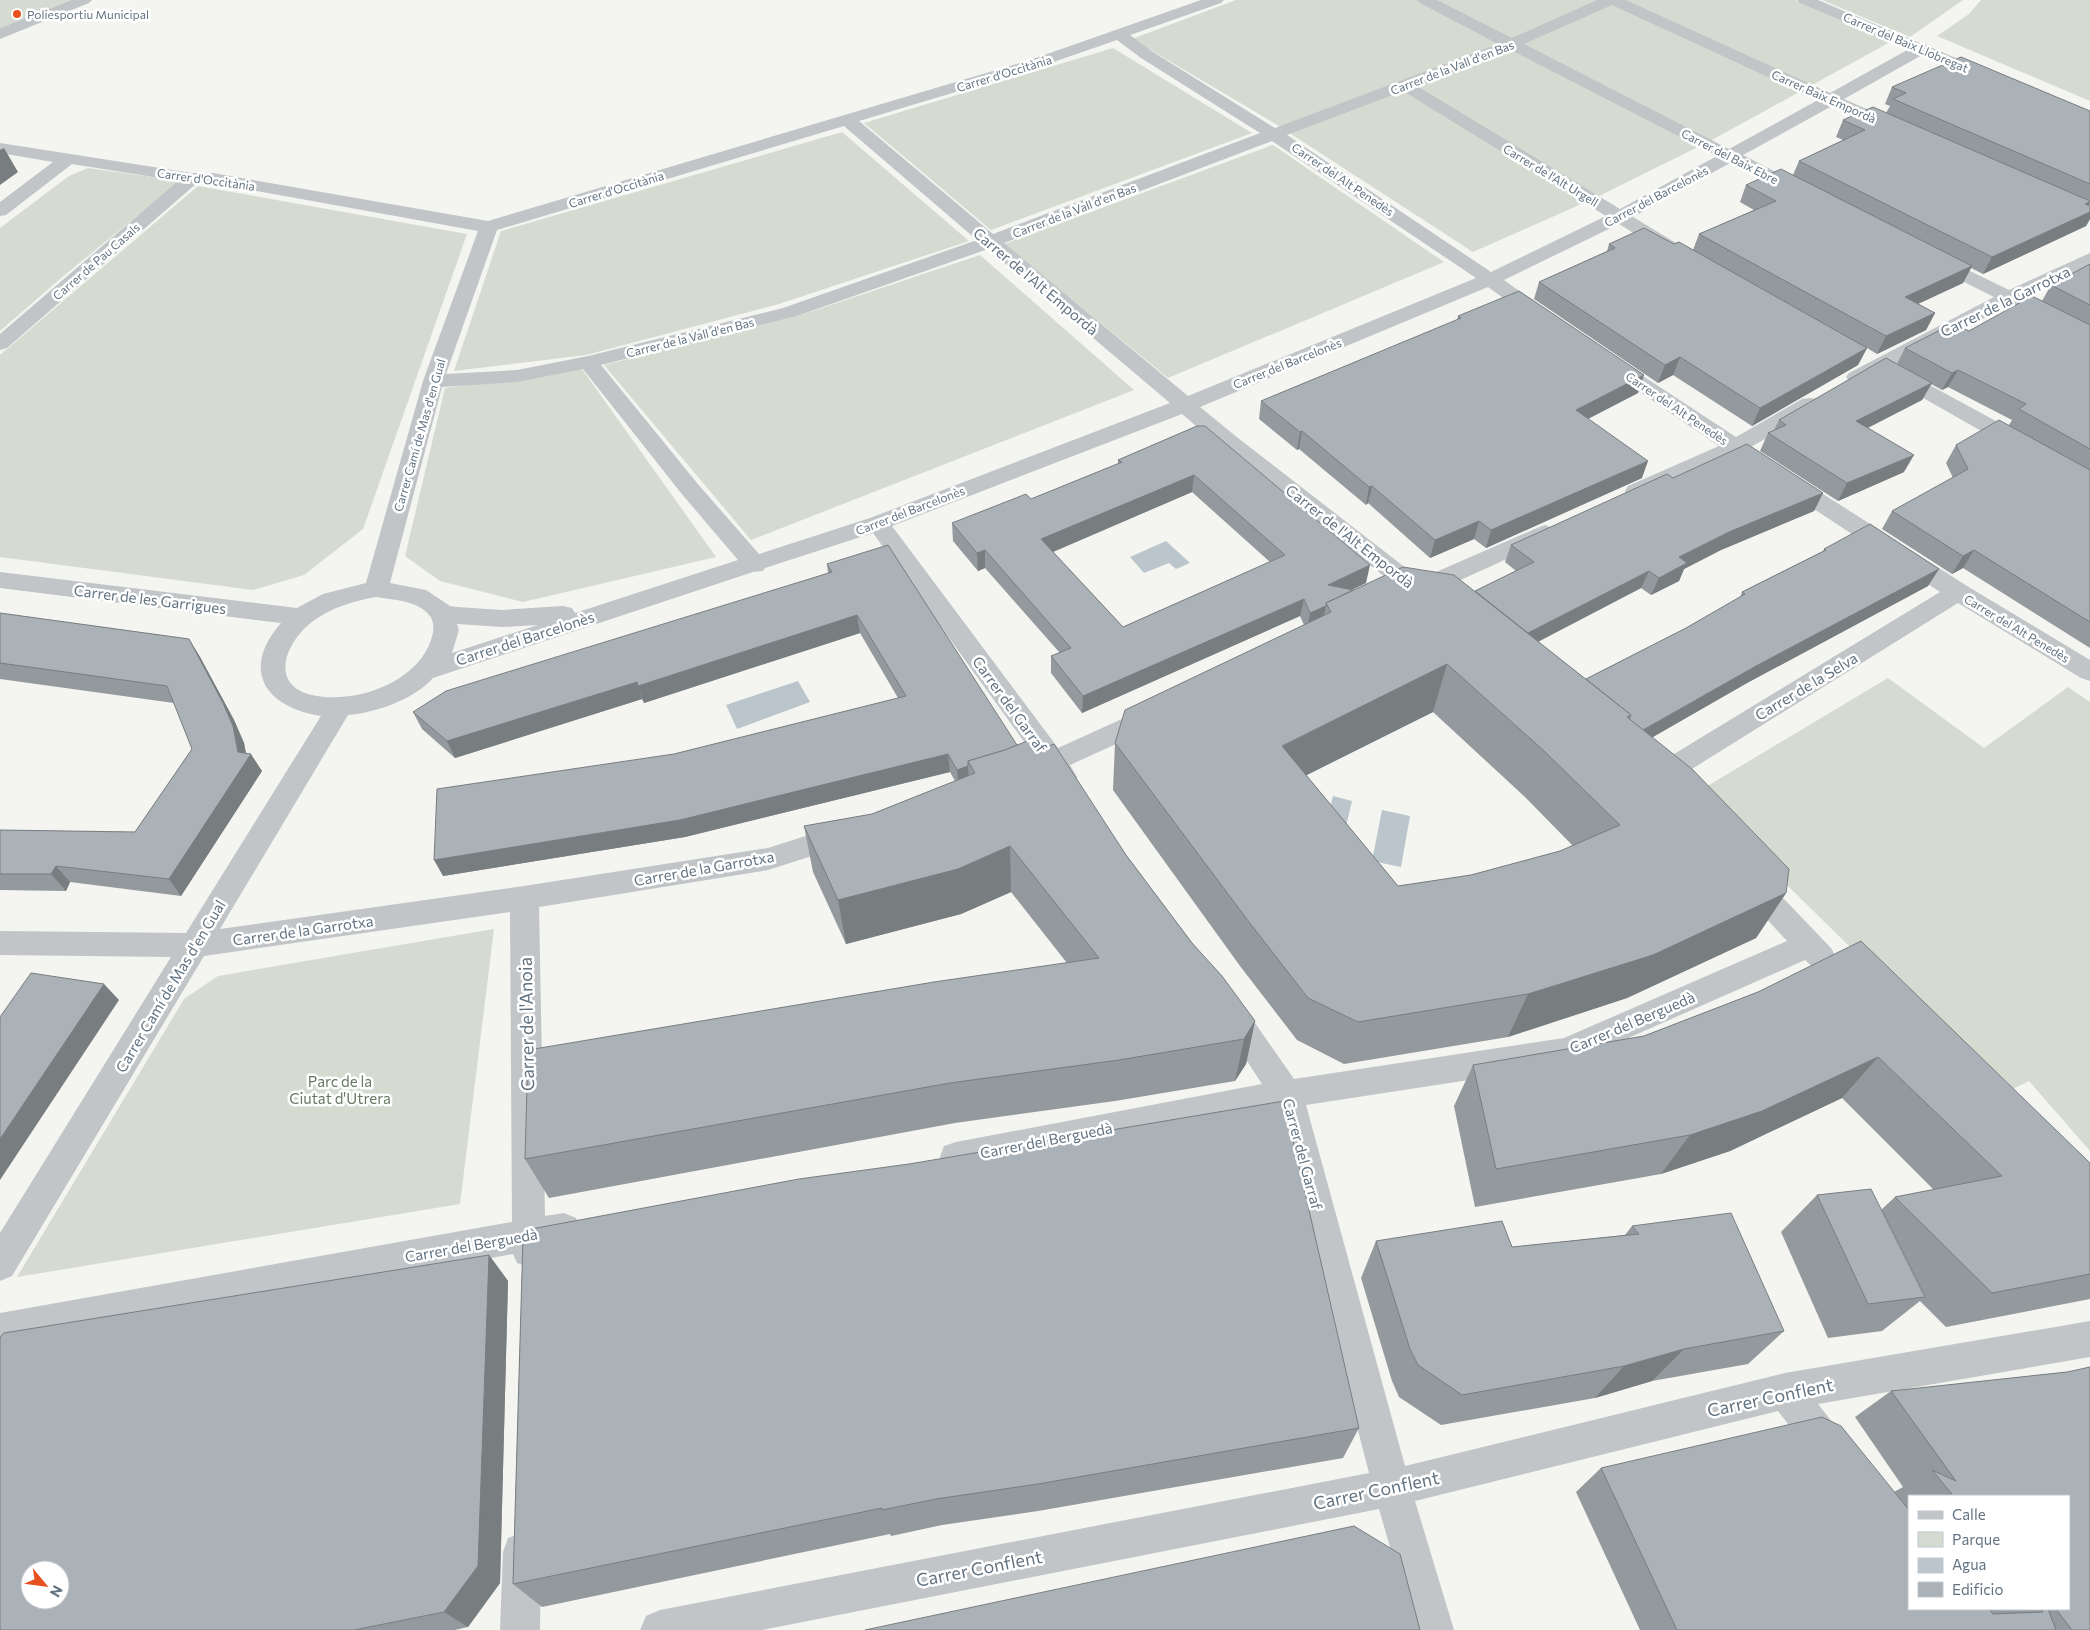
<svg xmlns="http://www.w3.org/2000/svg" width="2090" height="1630" font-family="Commissioner,sans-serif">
<rect width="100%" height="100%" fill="#f4f4f0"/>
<!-- green -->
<g fill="#d5dbd1">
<polygon points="0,0 70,0 0,28"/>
<polygon points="1236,0 1795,0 1892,41 1712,140 1597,197 1473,252 1274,123 1132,39"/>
<polygon points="1822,0 1963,0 1910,37"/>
<polygon points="1981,0 2090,0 2090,101 1937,36 1969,14"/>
<polygon points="1113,48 1252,133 991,230 864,123"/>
<polygon points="842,132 969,241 779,304 586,355 454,371 501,231"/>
<polygon points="1273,145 1444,262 1168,378 1004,244"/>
<polygon points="88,168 180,181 61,278 0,331 0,228 69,176"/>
<polygon points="198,186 467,234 363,529 304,575 253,590 0,557 0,355"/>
<polygon points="980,255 1134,390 751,540 604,365 804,314"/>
<polygon points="582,369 716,557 523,602 440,581 405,556 445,388"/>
<polygon points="1888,678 1984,748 2068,687 2090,702 2090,1151 2029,1081 2001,1095 1694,794"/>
<polygon points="494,929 460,1204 17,1277 184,999 218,976"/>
</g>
<!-- water -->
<g fill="#bac6cb">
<polygon points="1166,541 1190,563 1176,569 1169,563 1144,573 1130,557"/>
<polygon points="798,681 810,702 737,729 726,705"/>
<polygon points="1333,796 1352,801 1342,843 1322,838"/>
<polygon points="1382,810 1410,816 1401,867 1372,861"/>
</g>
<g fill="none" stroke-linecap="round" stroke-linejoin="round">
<!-- street -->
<g fill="#c1c5c8" fill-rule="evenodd">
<polygon points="71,0 92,0 89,3 0,39 0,28"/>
<path d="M1201 0H1224L1221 3 1130 35 1153 52 1275 128 1498 44 1420 3 1417 0H1437L1512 38 1597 0H1626L1830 93 1909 49 1800 3 1797 0H1818L1922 44 1929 45 1930 47 1991 73 1993 76 1991 79H1979L1922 55 1844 99 1900 124 1903 128 1900 132H1888L1832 106 1743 155 1807 188 1810 192 1807 196 1801 197 1795 196 1730 163 1633 217 1681 246 1683 250 1681 254 1674 256 1667 254 1619 224 1504 280 1548 312 1551 316 1548 320 1541 322 1534 320 1488 287 1200 407 1238 438 1420 579 1537 528 1545 525 1553 528 1557 533 1553 538 1434 592 1432 600 1423 602 1414 600 1222 448 1182 414 892 526 1058 748 1144 709 1153 706 1162 709 1166 716 1162 723 1070 765 1077 777 1074 784C1061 788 1056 786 1048 776L1029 783 1020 780 1016 773 1020 766 1036 758 873 533 765 568 763 571 753 572 433 678C415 699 375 713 348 715L220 929 524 886 768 848 843 824 853 827 857 835 853 843 768 870 539 907 545 1216 564 1213 576 1218 581 1229 576 1240 546 1248 541 1263 529 1267 517 1263 513 1254 0 1349V1313L512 1222 510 912 204 956 12 1276 0 1281V1233L171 957 0 955V931L186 933 321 716C265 707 240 670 281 623L0 588V572L297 608 323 594 366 583 423 381 478 231 213 183H197L7 348 0 350V334L178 181 72 164 6 215 0 216V202L53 162 0 153V143L192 173H213L488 221 1030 60ZM1612 5 1818 100 1729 149 1524 44ZM1117 40 1141 58 1260 133 993 234 859 121 1042 66ZM1511 50 1717 156 1620 209 1417 86ZM1403 91 1606 216 1491 272 1287 135ZM844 126 977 240 783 308 588 356 517 370 446 374 497 230ZM1272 141 1476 278 1188 396 1004 243ZM988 249 1170 403 870 518 759 554 697 483 601 365 797 316ZM583 369 681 493 738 560 575 613 572 608 563 606 502 610 457 607 450 606 426 590 390 583 442 387 517 382ZM376 597C393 600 417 600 429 615 435 621 434 632 431 640 417 682 358 703 317 696 266 688 285 640 316 619 334 607 354 601 376 597ZM457 624 502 627 538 625 452 653 459 630Z"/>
<polygon points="1933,253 2009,290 2090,253 2090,266 2025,297 2090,330 2090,344 2083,342 2009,305 1863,381 1856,383 1849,381 1846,377 1849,373 1994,297 1926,263 1923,259 1926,255"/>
<polygon points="1610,357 1617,359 1736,437 1802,399 1810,398 1818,399 1821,404 1818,409 1751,447 1758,455 1755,460 1747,462 1733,456 1636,498 1628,496 1625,491 1628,486 1719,446 1603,367 1600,363 1603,359"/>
<polygon points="1895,368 1902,370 2029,439 2032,444 2029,449 2021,451 2013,449 1888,378 1885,374 1888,370"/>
<polygon points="1787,474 1795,476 1967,586 2090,660 2090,681 2081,678 1958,603 1663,787 1653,790 1643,787 1640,780 1643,773 1940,592 1779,486 1776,481 1779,476"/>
<path d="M1749 870 1759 873 1831 948 1836 957 1831 966C1820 970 1814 969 1805 960L1567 1065 1306 1105 1405 1466 1785 1373 2090 1321V1357L1818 1404 1843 1436 1849 1449 1843 1462 1830 1468 1817 1462 1778 1411 1415 1501 1454 1630H1414L1379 1509 762 1630H640L646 1616 660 1610 1369 1473 1275 1110 956 1172 944 1168 940 1157 944 1146 956 1142 1262 1084 1215 1012 1219 1003 1230 999 1241 1003 1294 1079 1564 1038 1787 941 1739 889 1735 881 1739 873Z"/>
<polygon points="522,1533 536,1538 541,1552 540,1630 500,1630 503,1552 508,1538"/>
</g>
</g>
<!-- wall -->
<g fill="#93999d" fill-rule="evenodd">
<polygon points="1892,87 2090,111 2090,205 2089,205 2088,206 2090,206 2090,219 2086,226 1983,274 1971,268 1963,283 1918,304 1935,313 1926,330 1877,354 1867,348 1858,365 1752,426 1673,375 1658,383 1534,299 1539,282 1607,251 1609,244 1674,244 1693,250 1699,234 1754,210 1740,202 1746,185 1793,175 1799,161 1843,140 1836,137 1843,120 1886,113 1890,106 1885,104"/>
<polygon points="2090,264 2090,648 1963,568 1952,574 1882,529 1892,511 1953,478 1946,463 1956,445 2009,425 2012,420 1948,387 1942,390 1931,384 1922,400 1868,428 1904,472 1838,501 1760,451 1768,433 1774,430 1779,420 1897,364 1905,348 1969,331 2042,301 2051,285"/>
<polygon points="1458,316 1638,393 1588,419 1642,478 1486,548 1474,539 1430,558 1368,503 1366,505 1299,449 1297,450 1259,419 1261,401 1457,320"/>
<path d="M1197 426 1366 583 1352 590 1475 591 1516 571 1505 562 1511 545 1673 478 1823 493 1814 511 1721 550 1684 569 1679 581 1651 595 1641 588 1538 642 1586 679 1686 628 1740 598 1742 592 1823 551 1824 549 1939 569 1928 586 1747 683 1652 737 1786 893 1756 938 1627 998 1508 1037 1344 1064 1297 1040 1240 966 1113 790 1115 743 1304 625 1300 616 1082 713 1051 673V656L1060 653 985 568 978 571 953 541 952 523 1031 499 1118 464V460ZM1192 492 1270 562 1123 627 1053 552ZM1433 712 1525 797 1573 846 1560 851 1471 875 1398 886 1306 775Z"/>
<polygon points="827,564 1017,745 1039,750 1126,855 1192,943 1255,1021 1246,1064 1235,1081 1115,1101 955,1123 549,1198 525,1159 1067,963 1011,892 961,914 846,944 813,872 804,826 872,814 955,781 950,772 685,837 443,876 674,754 898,698 860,633 644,703 642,699 455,758 422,729 413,712 828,573"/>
<polygon points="0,613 189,639 200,657 234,720 244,743 246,753 262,771 181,896 70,882 66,891 0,890 0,830 135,832 192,749 174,703 0,679"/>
<polygon points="1758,992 2090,1163 2090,1299 1946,1327 1920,1301 1882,1331 1828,1338 1781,1232 1817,1195 1881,1210 1895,1197 1934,1190 1842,1098 1730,1151 1661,1174 1475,1207 1454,1106 1473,1065 1644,1036"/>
<polygon points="1632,1226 1784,1331 1748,1364 1652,1381 1595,1398 1441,1425 1399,1397 1392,1381 1361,1278 1376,1241 1512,1247 1625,1235"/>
<polygon points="523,1238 1359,1428 1343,1458 1038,1511 942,1525 891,1536 890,1534 542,1607 513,1584"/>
<polygon points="489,1255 508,1281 500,1583 468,1627 455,1630 0,1630"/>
<path d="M2067 1372 2090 1630H1640L1576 1492 1601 1468 1894 1492 1903 1487 1855 1417 1891 1391ZM1909 1496H2069V1609H1909Z"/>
</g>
<!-- shaded-wall -->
<g fill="#787d80">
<polygon points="4,148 18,172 0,185 0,150"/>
<polygon points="2090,202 2083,215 2090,212 2090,219 2086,226 1983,274 1992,257"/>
<polygon points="1972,266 1963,283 1896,314 1905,297"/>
<polygon points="1935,313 1926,330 1877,354 1886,336"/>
<polygon points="1867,348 1858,365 1752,426 1760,408"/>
<polygon points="1680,357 1673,375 1658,383 1665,365"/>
<polygon points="1958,370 1948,387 1942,390 1952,373"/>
<polygon points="1644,375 1638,393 1570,428 1576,410"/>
<polygon points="1932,383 1922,400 1847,438 1856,421"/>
<polygon points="1302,431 1299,449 1297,450 1300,432"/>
<polygon points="1914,455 1904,472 1838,501 1847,483"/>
<polygon points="1648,461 1642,478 1486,548 1491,530"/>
<polygon points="1194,475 1192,492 1041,557 1041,539"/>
<polygon points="1372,486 1368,503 1366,505 1369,487"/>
<polygon points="1823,493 1814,511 1721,550 1684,569 1679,581 1651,595 1659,578 1679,557 1729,532"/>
<polygon points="1479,521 1474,539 1430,558 1435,540"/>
<polygon points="985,550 985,568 978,571 977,553"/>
<polygon points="1974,550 1963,568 1952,574 1963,556"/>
<polygon points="1370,565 1366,583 1324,603 1328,585"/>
<polygon points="1939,569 1928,586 1747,683 1634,748 1642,731 1756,666"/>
<polygon points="1649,571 1641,588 1516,653 1522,636"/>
<polygon points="1304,599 1300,616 1082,713 1083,696"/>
<polygon points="1326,606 1322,624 1307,631 1310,613"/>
<polygon points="857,615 860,633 644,703 638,686"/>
<polygon points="189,639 200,657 234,720 244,743 247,760 251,754 262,771 181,896 169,879 238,752"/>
<polygon points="1447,664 1433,712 1273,792 1282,746"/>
<polygon points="637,682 642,699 455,758 447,741"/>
<polygon points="948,754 950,772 685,837 443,876 434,860"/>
<polygon points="968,766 969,784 959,787 957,770"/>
<polygon points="1010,846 1011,892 961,914 846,944 838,900"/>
<polygon points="56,866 70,882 66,891 51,874"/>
<polygon points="1786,893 1756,938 1627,998 1508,1037 1528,994"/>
<polygon points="104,984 119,1000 0,1180 0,1139"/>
<polygon points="1255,1021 1246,1064 1235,1081 1244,1039"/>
<polygon points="1878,1057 1842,1098 1730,1151 1661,1174 1690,1135"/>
<polygon points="489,1255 508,1281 500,1583 468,1627 444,1612"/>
<polygon points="1684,1349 1652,1381 1595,1398 1624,1366"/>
</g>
<!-- building -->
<g fill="#abb2b7" stroke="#787d80" fill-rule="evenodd">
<polygon points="1961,57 2090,111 2090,184 1893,99 1906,93 1892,87"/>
<polygon points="1873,107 2090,201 2090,202 2085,204 2090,206 2090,212 1992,257 1799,161 1865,130 1843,120"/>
<polygon points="1781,169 1972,266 1905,297 1935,313 1886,336 1699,234 1776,201 1746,185"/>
<polygon points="1644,228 1674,244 1679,242 1867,348 1760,408 1680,357 1665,365 1539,282 1615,248 1609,244"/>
<polygon points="2090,264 2090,305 2051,285"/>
<polygon points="1519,291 1644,375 1576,410 1648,461 1491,530 1479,521 1435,540 1372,486 1369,487 1302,431 1300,432 1261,401 1461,318 1458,316"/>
<polygon points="2032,296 2090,325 2090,449 2019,409 2026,404 1958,370 1952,373 1905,348 1954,323 1969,331"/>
<polygon points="1886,358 1932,383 1856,421 1914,455 1847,483 1768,433 1786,425 1779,420"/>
<polygon points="1999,420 2090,470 2090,622 1974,550 1963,556 1892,511 1968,469 1956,445"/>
<path d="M1197 426H1205L1370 565 1328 585 1353 590 1326 603V606L1310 613 1304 599 1083 696 1051 656 1071 648 985 550 977 553 952 523 1026 494 1031 499 1122 462 1118 460ZM1194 475 1285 555 1123 627 1041 539Z"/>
<polygon points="1747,444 1823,493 1729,532 1679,557 1687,563 1659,578 1649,571 1528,633 1475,591 1534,562 1511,545 1667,474 1673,478"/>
<polygon points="1870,524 1939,569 1756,666 1643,730 1629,719 1631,715 1586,679 1686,628 1745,594 1742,592 1826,550 1824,549"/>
<polygon points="888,545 1017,745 1005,750 968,761 968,766 957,770 948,754 680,820 434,860 437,789 674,754 906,696 857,615 638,686 637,682 447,741 413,712 446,691 832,572 827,564"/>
<path d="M1403 567 1454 575 1631 715 1627 717 1692 769 1789 869 1786 893 1653 955 1528 994 1358 1022 1308 998 1249 922 1115 743 1125 710 1331 612 1326 603ZM1447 664 1543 750 1620 825 1560 851 1471 875 1398 886 1282 746Z"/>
<polygon points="0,613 189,639 223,703 233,726 238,752 251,754 169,879 56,866 51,874 0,874 0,830 135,832 192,749 167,686 0,663"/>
<polygon points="1032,739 1039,750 1054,744 1126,855 1192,943 1222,976 1255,1021 1244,1039 1119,1060 950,1083 525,1159 528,1050 934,982 1099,958 1010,846 958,869 838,900 804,826 872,814 975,773 968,761 1005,750"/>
<polygon points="1861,941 2090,1163 2090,1274 1992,1293 1895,1197 2002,1176 1878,1057 1762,1111 1690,1135 1496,1169 1473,1065 1644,1036 1758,992"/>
<polygon points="31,973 104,984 0,1139 0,1017"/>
<polygon points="1284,1101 1359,1428 1038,1484 936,1499 882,1510 882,1508 513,1584 523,1238 526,1238 526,1230 799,1179 909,1164"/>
<polygon points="1871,1189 1925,1297 1868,1304 1817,1195"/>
<polygon points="1731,1213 1784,1331 1684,1349 1624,1366 1462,1395 1418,1365 1410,1349 1376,1241 1502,1221 1512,1247 1639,1234 1632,1226"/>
<path d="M489 1255 478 1566 444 1612 354 1630H0V1337L4 1333ZM30 1570H60V1600H30Z"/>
<polygon points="2090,1367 2090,1630 2072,1630 2056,1609 2069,1609 2069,1496 1952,1496 1952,1494 1932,1470 1956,1481 1891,1391 2067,1372"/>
<polygon points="1822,1417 1841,1426 1909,1510 1909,1609 1989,1609 1993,1614 2043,1612 2041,1609 2048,1609 2056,1630 1677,1630 1601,1468"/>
<polygon points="1354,1526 1400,1554 1420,1630 865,1630"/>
</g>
<!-- markers -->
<circle fill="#e6511e" stroke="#fff" stroke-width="2" cx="17" cy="14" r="5"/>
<g text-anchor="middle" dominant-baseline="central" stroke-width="5" stroke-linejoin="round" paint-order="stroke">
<!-- far-poi labels -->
<g font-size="12" fill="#627382" stroke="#fff" text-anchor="start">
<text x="27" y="14">Poliesportiu Municipal</text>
</g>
<!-- far-street labels -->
<g font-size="12" fill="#627382" stroke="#fff">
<text transform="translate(1906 42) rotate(23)">Carrer del Baix Llobregat</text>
<text transform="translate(1452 67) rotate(-21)">Carrer de la Vall d'en Bas</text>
<text transform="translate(1004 73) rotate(-17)">Carrer d'Occitània</text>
<text transform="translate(1824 96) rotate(24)">Carrer Baix Empordà</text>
<text transform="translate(1730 156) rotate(27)">Carrer del Baix Ebre</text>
<text transform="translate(1551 175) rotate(31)">Carrer de l'Alt Urgell</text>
<text transform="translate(206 179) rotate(8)">Carrer d'Occitània</text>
<text transform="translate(1343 179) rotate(34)">Carrer del Alt Penedès</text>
<text transform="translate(616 189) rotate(-17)">Carrer d'Occitània</text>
<text transform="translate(1656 196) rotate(-28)">Carrer del Barcelonès</text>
<text transform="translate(1074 210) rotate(-21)">Carrer de la Vall d'en Bas</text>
<text transform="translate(96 261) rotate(-41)">Carrer de Pau Casals</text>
<text transform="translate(690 337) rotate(-14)">Carrer de la Vall d'en Bas</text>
<text transform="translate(1287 363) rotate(-22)">Carrer del Barcelonès</text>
<text transform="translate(1677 408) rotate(34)">Carrer del Alt Penedès</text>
<text transform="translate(419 435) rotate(-74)">Carrer Camí de Mas d'en Gual</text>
<text transform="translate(910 510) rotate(-21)">Carrer del Barcelonès</text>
<text transform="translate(2017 628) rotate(31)">Carrer del Alt Penedès</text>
</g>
<!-- street labels -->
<g font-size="15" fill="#627382" stroke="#fff">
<text transform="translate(1036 281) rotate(40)">Carrer de l'Alt Empordà</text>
<text transform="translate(2005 301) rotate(-26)">Carrer de la Garrotxa</text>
<text transform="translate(1350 536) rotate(38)">Carrer de l'Alt Empordà</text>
<text transform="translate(150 599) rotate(7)">Carrer de les Garrigues</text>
<text transform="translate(525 638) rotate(-18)">Carrer del Barcelonès</text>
<text transform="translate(1806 686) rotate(-31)">Carrer de la Selva</text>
<text transform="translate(1010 704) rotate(54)">Carrer del Garraf</text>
<text transform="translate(704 868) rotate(-10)">Carrer de la Garrotxa</text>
<text transform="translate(303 930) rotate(-8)">Carrer de la Garrotxa</text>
<text transform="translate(170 986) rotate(-59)">Carrer Camí de Mas d'en Gual</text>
<text transform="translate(1632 1022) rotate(-23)">Carrer del Berguedà</text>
<text transform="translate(1046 1140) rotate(-11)">Carrer del Berguedà</text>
<text transform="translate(1303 1154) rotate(75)">Carrer del Garraf</text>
<text transform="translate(471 1245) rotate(-10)">Carrer del Berguedà</text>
</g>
<!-- park labels -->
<g font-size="15" fill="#667961" stroke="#fff">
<text x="340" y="1081">Parc de la<tspan x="340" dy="17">Ciutat d'Utrera</tspan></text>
</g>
<!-- near-street labels -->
<g font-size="18" fill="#627382" stroke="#fff">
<text transform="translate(526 1024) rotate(-91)">Carrer de l'Anoia</text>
<text transform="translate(1770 1397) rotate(-12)">Carrer Conflent</text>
<text transform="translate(1376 1490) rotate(-12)">Carrer Conflent</text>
<text transform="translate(979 1568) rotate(-11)">Carrer Conflent</text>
</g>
</g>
<!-- legend -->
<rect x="1908" y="1495" width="162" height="115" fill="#ffffff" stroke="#c0c7cd"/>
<rect x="1918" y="1511" width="25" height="8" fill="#c1c5c8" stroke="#c0c7cd"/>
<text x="1952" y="1520" font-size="15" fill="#627382">Calle</text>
<rect x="1918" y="1532" width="25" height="15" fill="#d5dbd1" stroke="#c0c7cd"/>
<text x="1952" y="1545" font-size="15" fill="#627382">Parque</text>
<rect x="1918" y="1558" width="25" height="15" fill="#bac6cb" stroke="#c0c7cd"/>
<text x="1952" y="1570" font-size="15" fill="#627382">Agua</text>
<rect x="1918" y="1582" width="25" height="15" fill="#abb2b7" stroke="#c0c7cd"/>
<text x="1952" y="1595" font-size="15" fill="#627382">Edificio</text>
<!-- north arrow -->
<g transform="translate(45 1585) rotate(119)"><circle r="24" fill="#ffffff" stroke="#c0c7cd"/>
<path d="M0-4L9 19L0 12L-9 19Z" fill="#e6511e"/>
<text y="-8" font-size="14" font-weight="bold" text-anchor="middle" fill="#627382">N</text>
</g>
</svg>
